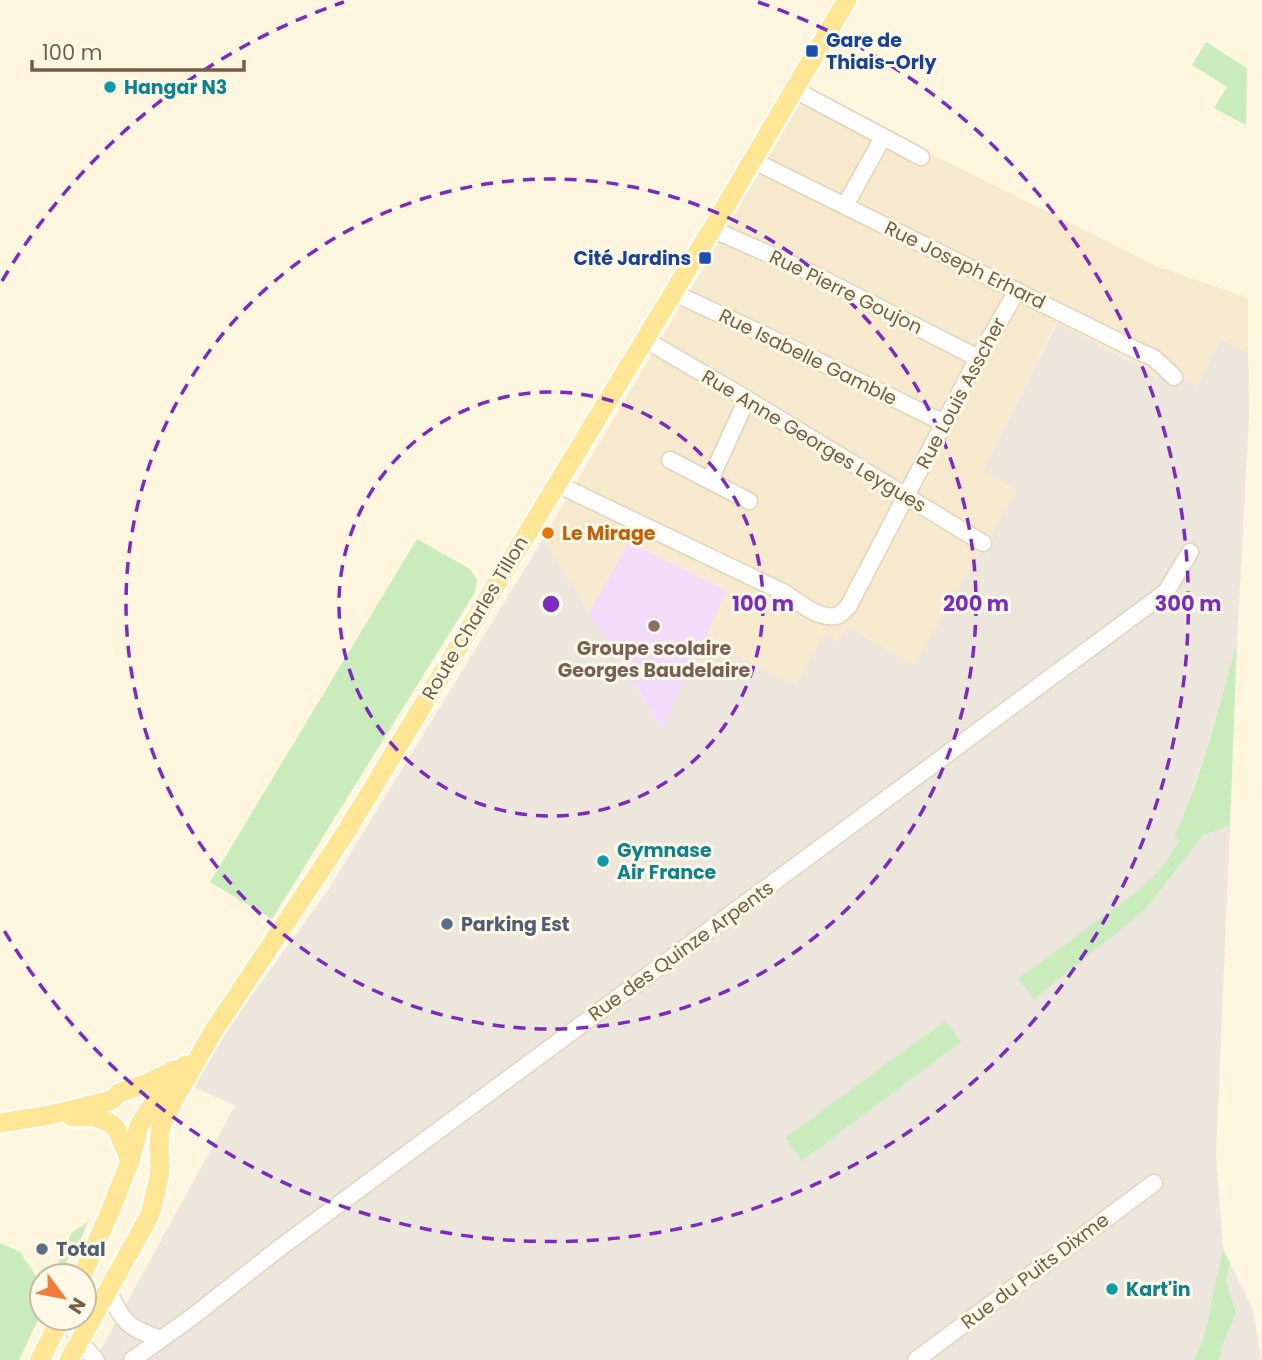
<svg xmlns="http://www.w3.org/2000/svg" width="1262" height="1360" font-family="Poppins,sans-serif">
<rect width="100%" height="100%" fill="#fef6df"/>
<!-- residential -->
<polygon fill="#f6e9cd" points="807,92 1156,266 1248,298 1248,353 1220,339 1197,386 1180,378 1154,379 1142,368 1055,324 984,470 1018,489 915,665 838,642 825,634 796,687 704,639 727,591 629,542 589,613 543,539"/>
<!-- industrial -->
<polygon fill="#ece6dc" points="1056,324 1142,368 1154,378 1172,367 1180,378 1197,386 1220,339 1248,353 1249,416 1237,642 1206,751 1186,810 1230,826 1216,1155 1223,1249 1253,1310 1261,1360 95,1360 235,1106 188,1084 328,890 543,539 661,728 704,639 796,686 825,633 838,642 846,627 914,665 1017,490 983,471"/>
<!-- education -->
<polygon fill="#f3dcfa" points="629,542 727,591 662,729 589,613"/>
<!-- green -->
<g fill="#caecbd">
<polygon points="1206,42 1247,68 1246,125 1214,108 1227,87 1192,65"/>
<polygon points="417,539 470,569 477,579 475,592 272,919 210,882"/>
<path d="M1237 642 1230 826 1203 835 1145 910 1034 999 1018 979 1139 890 1159 871 1180 841 1174 837C1203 775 1218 708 1237 642Z"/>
<polygon points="945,1021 961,1042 802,1161 785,1138"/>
<polygon points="88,1222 72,1259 68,1258 63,1270 66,1272 64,1276 56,1276 56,1269 72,1232"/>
<polygon points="0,1243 20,1252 42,1285 42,1312 19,1360 0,1360"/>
<polygon points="1223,1249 1230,1263 1226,1281 1236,1313 1223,1343 1219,1360 1194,1360 1204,1337"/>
</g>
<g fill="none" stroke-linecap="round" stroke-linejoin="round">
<defs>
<g id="minor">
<polyline points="795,90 921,157"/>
<polyline points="752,160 1138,351 1154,358 1174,377"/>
<polyline points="845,206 883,137"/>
<polyline points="712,229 809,272 978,358"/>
<polyline points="672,292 771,338 944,423"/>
<polyline points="644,339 740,395 983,543"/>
<polyline points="670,460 749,501"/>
<polyline points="710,480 747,399"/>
<path d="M557 484 785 593C798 602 822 622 839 615 842 613 845 609 848 607L978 358 1017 291"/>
<path d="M108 1290C124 1323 125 1326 160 1339"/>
<polyline points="68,1318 79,1341 96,1360"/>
<polyline points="132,1360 192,1317 277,1250 1166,592 1190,552"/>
<polyline points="916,1360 1154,1183"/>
</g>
<g id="major">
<path d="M72 1117C88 1116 104 1116 116 1128L130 1161"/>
<polyline points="0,1123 50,1115 112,1100 119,1093 148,1083 174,1070"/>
<polyline points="82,1276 110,1212 130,1161 139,1126 161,1092 185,1065"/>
<polyline points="40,1360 61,1318"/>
<polyline points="69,1360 150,1215 160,1173 159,1146 160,1131 164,1119 176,1096 213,1032 346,832 712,229 847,0"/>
</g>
</defs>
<!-- minor casing -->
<use href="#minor" stroke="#e3d3bb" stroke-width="19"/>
<!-- major casing -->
<use href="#major" stroke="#fff" stroke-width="23"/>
<!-- minor -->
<use href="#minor" stroke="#fff" stroke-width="16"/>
<!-- major -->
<use href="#major" stroke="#ffe695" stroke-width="19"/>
</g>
<!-- distance rings -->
<g fill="none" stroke="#7b2cbf" stroke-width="3.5" stroke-dasharray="12 9">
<circle cx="551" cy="604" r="212"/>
<circle cx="551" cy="604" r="425"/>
<path d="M2 281A637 637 0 0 1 344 2M758 2A637 637 0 1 1 2 927"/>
</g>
<!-- markers -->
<g fill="#1a4fb4" stroke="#fff9e7" stroke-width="2.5">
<rect x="805" y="44" width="14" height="14" rx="3.5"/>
<rect x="698" y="251" width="14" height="14" rx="3.5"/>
</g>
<g fill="#0f9aa8" stroke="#fff9e7" stroke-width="2.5">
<circle cx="110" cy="87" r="7"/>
<circle cx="603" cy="861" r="7"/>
<circle cx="1112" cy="1289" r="7"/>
</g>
<circle fill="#e8710a" stroke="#fff9e7" stroke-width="2.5" cx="548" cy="533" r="7"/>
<circle fill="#8d6e63" stroke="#fff9e7" stroke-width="2.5" cx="654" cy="626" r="7"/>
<g fill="#5c6f8a" stroke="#fff9e7" stroke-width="2.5">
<circle cx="447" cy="924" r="7"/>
<circle cx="42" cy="1249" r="7"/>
</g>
<g text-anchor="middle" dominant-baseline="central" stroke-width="6" stroke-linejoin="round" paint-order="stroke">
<!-- transit labels -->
<g font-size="19" font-weight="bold" fill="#164399" stroke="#fff9e7" text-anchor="start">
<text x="826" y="40">Gare de<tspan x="826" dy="22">Thiais-Orly</tspan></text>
<text x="691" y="258" text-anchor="end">Cité Jardins</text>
</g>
<!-- culture labels -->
<g font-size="19" font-weight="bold" fill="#0d838f" stroke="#fff9e7" text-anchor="start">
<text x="124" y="87">Hangar N3</text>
<text x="617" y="850">Gymnase<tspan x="617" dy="22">Air France</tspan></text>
<text x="1126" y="1289">Kart'in</text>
</g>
<!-- street labels -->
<g font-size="19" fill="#765d45" stroke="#fff9e7">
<text transform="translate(965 265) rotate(26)">Rue Joseph Erhard</text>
<text transform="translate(846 292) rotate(26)">Rue Pierre Goujon</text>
<text transform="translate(808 357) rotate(26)">Rue Isabelle Gamble</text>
<text transform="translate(961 393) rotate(-62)">Rue Louis Asscher</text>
<text transform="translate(814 441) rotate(31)">Rue Anne Georges Leygues</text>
<text transform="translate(475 618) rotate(-59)">Route Charles Tillon</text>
<text transform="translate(681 951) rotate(-36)">Rue des Quinze Arpents</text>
<text transform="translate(1035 1271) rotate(-37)">Rue du Puits Dixme</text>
</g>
<!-- food labels -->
<g font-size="19" font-weight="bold" fill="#c56008" stroke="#fff9e7" text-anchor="start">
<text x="562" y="533">Le Mirage</text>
</g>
<!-- education labels -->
<g font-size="19" font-weight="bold" fill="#785e54" stroke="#fff9e7">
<text x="654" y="648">Groupe scolaire<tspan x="654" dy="22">Georges Baudelaire</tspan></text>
</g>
<!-- service labels -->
<g font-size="19" font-weight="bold" fill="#4e5e75" stroke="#fff9e7" text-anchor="start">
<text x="461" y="924">Parking Est</text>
<text x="56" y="1249">Total</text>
</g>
</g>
<circle cx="551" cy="604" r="10" fill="#7b2cbf" stroke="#fff9e7" stroke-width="3.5"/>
<g font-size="21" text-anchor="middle" font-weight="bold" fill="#7b2cbf" stroke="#fff9e7" stroke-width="6" stroke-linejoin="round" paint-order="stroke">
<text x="763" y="611">100 m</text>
<text x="976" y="611">200 m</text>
<text x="1188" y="611">300 m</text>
</g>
<!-- north arrow -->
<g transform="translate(63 1297) rotate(122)"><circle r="33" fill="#fff9e7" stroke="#c8bba6" stroke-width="2"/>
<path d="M0-5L12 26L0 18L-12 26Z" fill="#f37c3a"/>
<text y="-10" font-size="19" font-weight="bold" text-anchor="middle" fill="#765d45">N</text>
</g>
<!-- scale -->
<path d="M32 60v10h212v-10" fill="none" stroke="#765d45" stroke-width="3.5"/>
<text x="42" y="60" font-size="21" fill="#765d45" stroke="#fff9e7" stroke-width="5" paint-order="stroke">100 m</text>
</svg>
